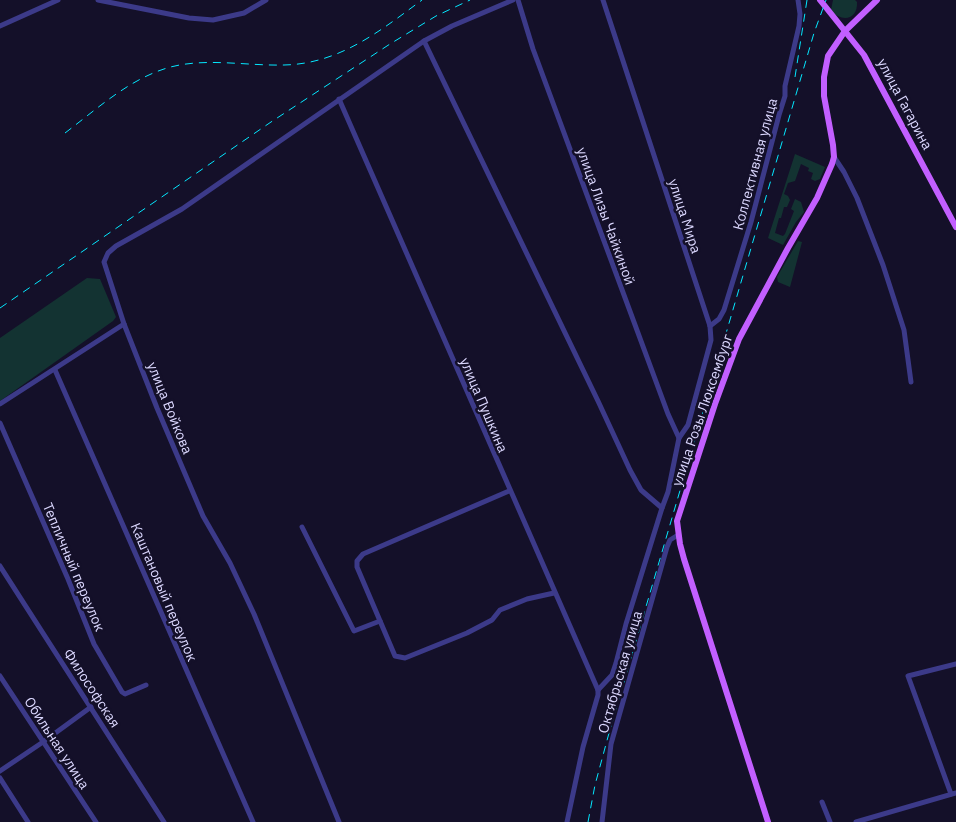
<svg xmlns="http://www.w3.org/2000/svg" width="956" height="822" font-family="'IBM Plex Sans',sans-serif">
<rect width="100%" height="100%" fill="#141029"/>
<!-- green -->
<g fill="#133332">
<path d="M833 0H855L857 2C858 20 841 23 831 10Z"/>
<polygon points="795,154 825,167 820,179 815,181 811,179 813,173 808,171 809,168 801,164 795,181 788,183 784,194 788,196 790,200 787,207 784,207 781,218 779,218 775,233 783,236 785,234 794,211 791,209 795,199 801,202 804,212 796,222 783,245 768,238"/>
<polygon points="798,241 802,242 790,287 778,282 777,277"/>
<polygon points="87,278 100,279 116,317 113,321 0,401 0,338"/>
</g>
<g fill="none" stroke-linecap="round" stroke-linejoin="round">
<!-- minor -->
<g stroke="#3c3a89" stroke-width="5">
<polyline points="98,0 189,18 213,20 244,13 266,0"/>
<polyline points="518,0 533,49 668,414 679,438"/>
<polyline points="603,0 710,326 711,340 688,425 679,438 668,492 662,508"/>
<polyline points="0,26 58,0"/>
<polyline points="424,41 598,401 630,470 641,490 662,508 626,624 616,663 612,675 598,690"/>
<polyline points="339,99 598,690 598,695 583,747 567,822"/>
<polyline points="834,157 844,172 857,198 883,265 904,330 911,382"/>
<polyline points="710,326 719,319 724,310 751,222 779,115 785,96 785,86 799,26 800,14 798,0"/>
<polyline points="55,370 253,822"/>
<polyline points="0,404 124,324"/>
<polyline points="0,423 68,579 94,644 122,692 125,694 146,685"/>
<polyline points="509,491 363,554 357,561 357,567 395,656 405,658 467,633 492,620 500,610 527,599 554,593"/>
<polyline points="302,527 354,631 380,621"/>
<polyline points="0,566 164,822"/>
<polyline points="0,676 96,822"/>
<polyline points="0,771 43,742 91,707"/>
<polyline points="0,778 28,822"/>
<polyline points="951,794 908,676 956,664"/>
<polyline points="822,802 830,822"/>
<polyline points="339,822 254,614 230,563 203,516 157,408 124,324 104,262 108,253 116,246 182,209 424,41 452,26 513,0"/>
<polyline points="602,822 611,744 667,547 670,540 678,535"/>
<polyline points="856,822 956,793"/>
</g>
<!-- major -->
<g stroke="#c25fff" stroke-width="6">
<polyline points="820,0 864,55 956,227"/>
<polyline points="768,822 684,559 680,544 677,521 715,404 739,339 788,248 817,198 832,164 834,157 833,145 824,96 824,77 828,56 845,31 877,0"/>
</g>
<!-- rail -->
<g stroke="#04e8ff" stroke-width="1" stroke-dasharray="8 6" stroke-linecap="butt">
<polyline points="795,77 807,0"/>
<path d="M65 133C97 109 128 80 167 68 204 57 245 66 284 65 339 64 380 31 422 0"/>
<polyline points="0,308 271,122 390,44 436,16 470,0"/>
<polyline points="588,822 595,785 609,733 814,33 826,0"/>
</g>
</g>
<g text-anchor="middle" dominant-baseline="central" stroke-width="5" stroke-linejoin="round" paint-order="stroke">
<!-- street labels -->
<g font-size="14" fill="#dcd8ff" stroke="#141029">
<text transform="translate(905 104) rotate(62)">улица Гагарина</text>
<text transform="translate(755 164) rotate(-75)">Коллективная улица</text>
<text transform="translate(606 216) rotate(70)">улица Лизы Чайкиной</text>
<text transform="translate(685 216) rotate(72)">улица Мира</text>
<text transform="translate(484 405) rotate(67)">улица Пушкина</text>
<text transform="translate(170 408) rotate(68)">улица Войкова</text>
<text transform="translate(702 410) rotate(-71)">улица Розы Люксембург</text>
<text transform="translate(74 567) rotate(67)">Тепличный переулок</text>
<text transform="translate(164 592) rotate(67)">Каштановый переулок</text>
<text transform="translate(620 672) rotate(-74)">Октябрьская улица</text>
<text transform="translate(92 688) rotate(57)">Философская</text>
<text transform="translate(57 743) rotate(57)">Обильная улица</text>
</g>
</g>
</svg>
